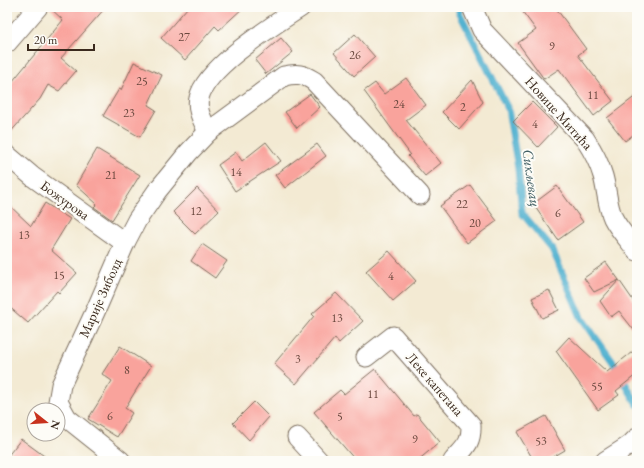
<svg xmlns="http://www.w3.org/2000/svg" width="644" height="468" font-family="'EB Garamond',serif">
<rect width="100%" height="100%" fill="#fdfcf7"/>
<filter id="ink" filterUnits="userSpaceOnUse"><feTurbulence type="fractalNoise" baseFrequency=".025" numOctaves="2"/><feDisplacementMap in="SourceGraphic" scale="8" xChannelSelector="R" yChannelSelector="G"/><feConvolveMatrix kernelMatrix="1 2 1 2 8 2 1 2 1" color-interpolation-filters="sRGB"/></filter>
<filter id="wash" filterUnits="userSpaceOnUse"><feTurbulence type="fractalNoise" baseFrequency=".012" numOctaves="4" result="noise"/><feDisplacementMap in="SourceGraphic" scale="16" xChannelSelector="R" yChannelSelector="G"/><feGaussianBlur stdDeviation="0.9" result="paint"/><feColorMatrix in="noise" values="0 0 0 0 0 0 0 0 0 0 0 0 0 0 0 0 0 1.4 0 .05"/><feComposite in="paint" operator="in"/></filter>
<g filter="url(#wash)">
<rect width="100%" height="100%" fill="#f3ead3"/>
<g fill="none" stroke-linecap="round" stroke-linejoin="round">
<!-- stream -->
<polyline stroke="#50b0cf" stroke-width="7" points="459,7 459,12 508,109 518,168 522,213 552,249 581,317 613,362 637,404"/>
</g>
<g id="blocks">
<!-- building -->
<g fill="#f9a39c">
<polygon points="49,7 106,7 61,58 76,71 59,91 48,85 40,99 7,136 7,88 63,20"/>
<polygon points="188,7 244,7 219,30 215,26 185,60 161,38"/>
<polygon points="519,7 555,7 586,49 578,55 613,101 594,116 559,69 544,79 518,43 536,30"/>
<polygon points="355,34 375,57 354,76 334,53"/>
<polygon points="281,38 293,52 266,74 255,60"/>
<polygon points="134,62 162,75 148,105 156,110 140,137 103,116 119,89 121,90"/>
<polygon points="406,78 426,105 406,120 441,163 425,176 408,156 410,154 364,91 375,83 384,94"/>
<polygon points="472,80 483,102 459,129 442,112"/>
<polygon points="310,94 320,107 297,128 285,112"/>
<polygon points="637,95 637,132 625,141 607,118"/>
<polygon points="532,102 557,127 538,147 513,121"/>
<polygon points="266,142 281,161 235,191 218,165 236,152 242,161"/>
<polygon points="317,144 326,156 285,188 275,175"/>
<polygon points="97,149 140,175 112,220 94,207 97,204 76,185"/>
<polygon points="470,185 497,221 467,243 440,206"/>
<polygon points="557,186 583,222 558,240 533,204"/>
<polygon points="197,188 219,211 195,234 173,212"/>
<polygon points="7,203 31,226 45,203 70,219 51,250 77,273 59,293 57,291 28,323 7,305"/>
<polygon points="202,244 227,261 215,278 191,261"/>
<polygon points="389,251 416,281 393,301 366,271"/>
<polygon points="606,262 619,280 594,292 584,278"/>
<polygon points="619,280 637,306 637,334 619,311 611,317 600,301"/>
<polygon points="549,290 559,310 542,318 532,298"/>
<polygon points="336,293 363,321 339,343 335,338 296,384 274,364 314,316 312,314"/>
<polygon points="569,337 607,372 637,348 637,374 616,391 619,395 598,410 556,351"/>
<polygon points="120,346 151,366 125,408 132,413 117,437 88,419 112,381 102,374"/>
<polygon points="375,369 414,416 417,414 440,442 417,461 356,461 314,412 340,390 344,394"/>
<polygon points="254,402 269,417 249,440 233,423"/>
<polygon points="546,416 565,450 546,461 534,461 517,432"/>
<polygon points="21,439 51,461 7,461 7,457"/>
</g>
</g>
</g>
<g filter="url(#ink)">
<use href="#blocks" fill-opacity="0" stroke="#7b6d5d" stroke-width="1"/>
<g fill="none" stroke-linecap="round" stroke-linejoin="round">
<defs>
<g id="minor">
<path d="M472 7 482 30 585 139C593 151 599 162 603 176 607 190 607 205 613 218 619 230 629 240 637 251"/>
<polyline points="7,43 38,7"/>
<path d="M208 132C203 121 196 110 199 98 206 67 274 25 301 7"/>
<polyline points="7,155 33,177 125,243"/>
<path d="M366 357 393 336 471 425C472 444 464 448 453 461"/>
<polyline points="297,437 319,461"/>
<path d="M121 461 67 418 58 402 61 385 95 312 125 243 137 220 157 191 188 153 208 132 284 76C297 73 303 74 314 81L420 195"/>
<polyline points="605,461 630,445 637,438"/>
</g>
</defs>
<!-- minor casing -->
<use href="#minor" stroke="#7b6d5d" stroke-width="21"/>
<!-- minor -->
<use href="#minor" stroke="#fff" stroke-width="19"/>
</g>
</g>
<g text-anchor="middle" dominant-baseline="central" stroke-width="4" stroke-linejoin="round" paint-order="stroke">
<!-- number labels -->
<g font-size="12" fill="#6a483e">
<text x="184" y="37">27</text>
<text x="552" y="46">9</text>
<text x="355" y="55">26</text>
<text x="142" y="81">25</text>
<text x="593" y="95">11</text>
<text x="399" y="104">24</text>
<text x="463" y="107">2</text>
<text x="129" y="113">23</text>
<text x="535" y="124">4</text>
<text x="236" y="172">14</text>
<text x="111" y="175">21</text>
<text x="462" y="204">22</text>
<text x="196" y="211">12</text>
<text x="558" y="213">6</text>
<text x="475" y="223">20</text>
<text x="24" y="235">13</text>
<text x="59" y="275">15</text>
<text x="391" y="276">4</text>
<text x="337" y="318">13</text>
<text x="298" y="359">3</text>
<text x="127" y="370">8</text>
<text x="597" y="386">55</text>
<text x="373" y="394">11</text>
<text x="110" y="416">6</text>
<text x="340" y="416">5</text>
<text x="415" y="439">9</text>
<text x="541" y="441">53</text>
</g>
<!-- street labels -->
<g font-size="14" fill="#3b2a1e" stroke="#fdfcf7">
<text transform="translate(559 113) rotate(48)">Новице Митића</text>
<text transform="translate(65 200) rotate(36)">Божурова</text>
<text transform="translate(100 298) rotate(-66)">Марије Зиболд</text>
<text transform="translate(435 384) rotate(49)">Леке капетана</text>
</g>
<!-- water labels -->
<g font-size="15" font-style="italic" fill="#436065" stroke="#fdfcf7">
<text transform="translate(532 178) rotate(82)">Сикљевац</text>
</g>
</g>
<!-- margin -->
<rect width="644" height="468" fill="none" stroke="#fdfcf7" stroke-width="24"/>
<!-- north arrow -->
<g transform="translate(46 422) rotate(107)"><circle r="19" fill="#fdfcf7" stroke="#afa8a0"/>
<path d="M0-3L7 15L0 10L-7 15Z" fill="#c8321e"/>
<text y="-6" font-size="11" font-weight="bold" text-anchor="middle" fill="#3b2a1e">N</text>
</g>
<!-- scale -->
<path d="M28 44v6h66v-6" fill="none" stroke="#3b2a1e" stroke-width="2"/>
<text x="34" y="44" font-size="12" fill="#3b2a1e" stroke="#fdfcf7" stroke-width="3" paint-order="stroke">20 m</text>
</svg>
